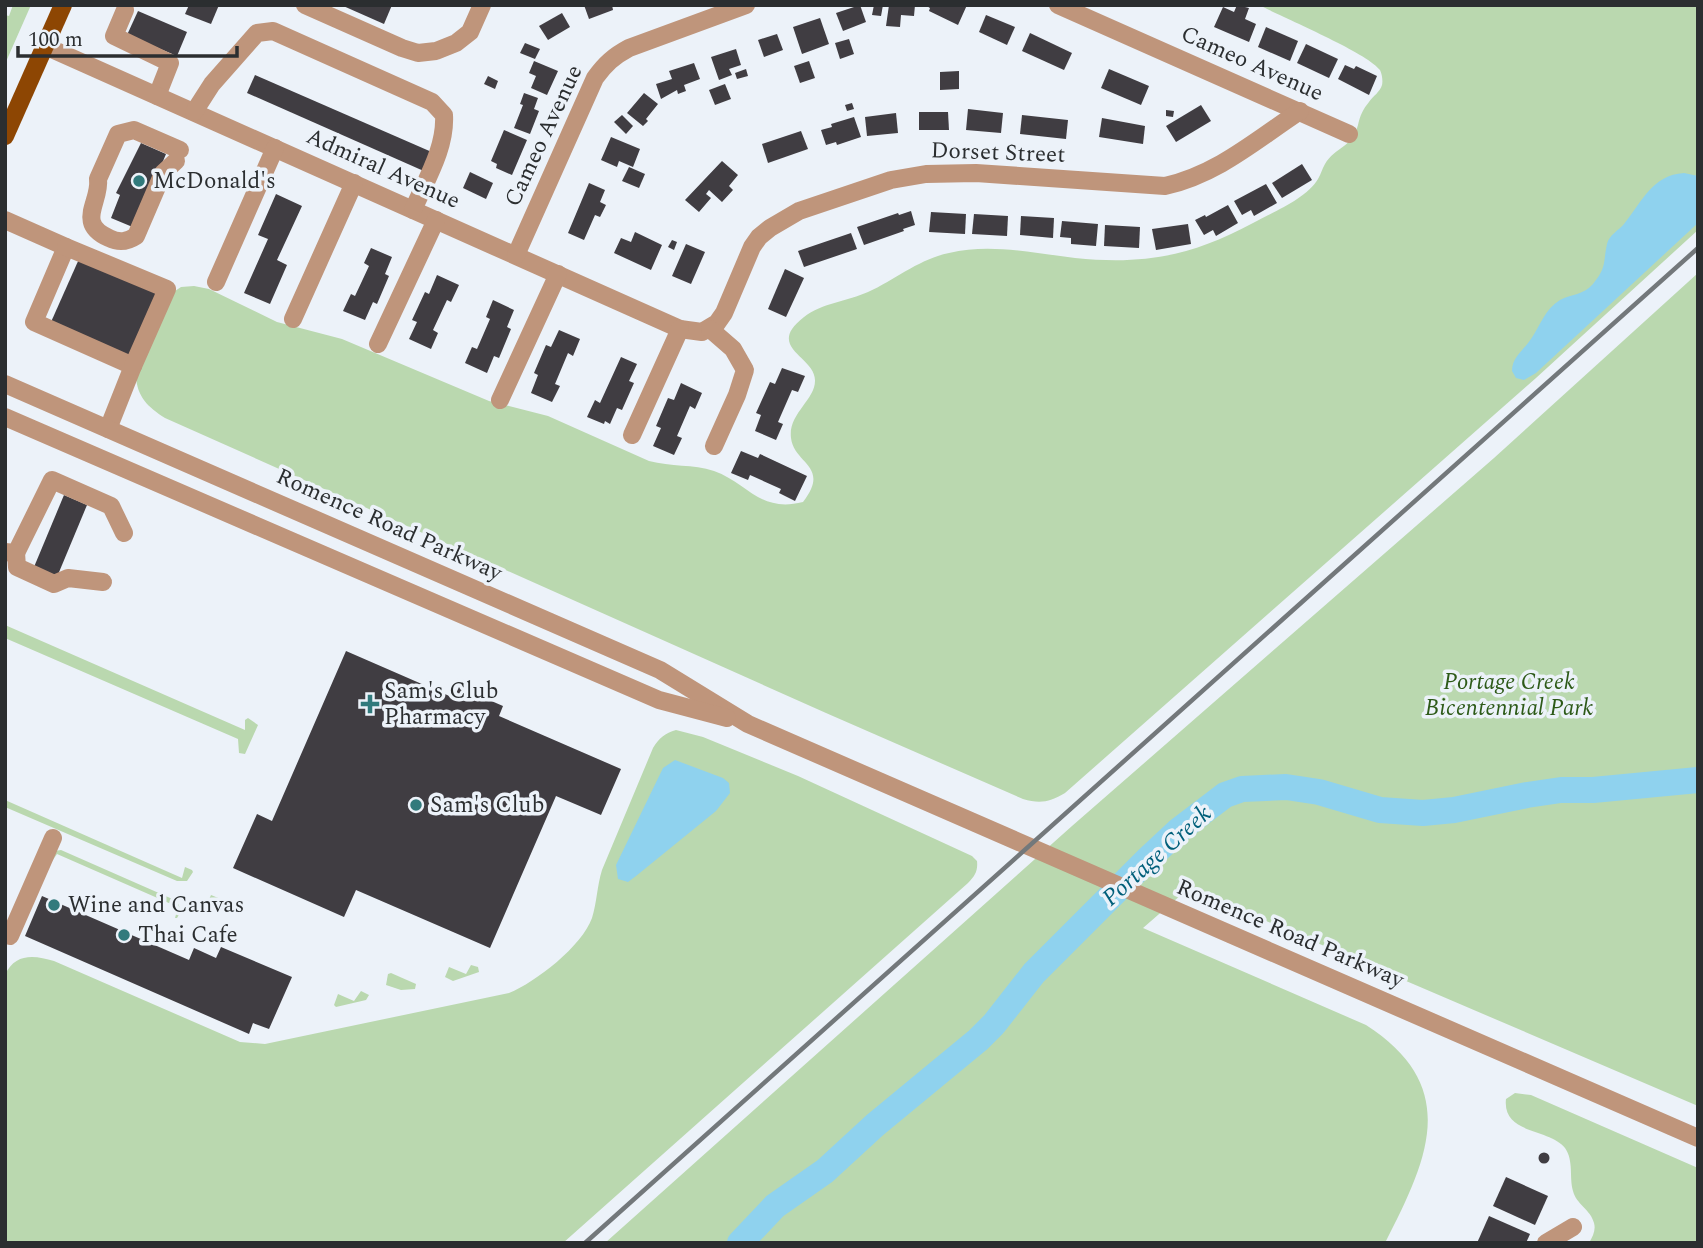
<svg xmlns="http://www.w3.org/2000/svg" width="1703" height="1248" font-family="Spectral,serif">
<rect width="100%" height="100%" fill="#ecf2f9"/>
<!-- green -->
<g fill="#bad8af">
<polygon points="13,5 31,5 5,64 5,15 9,16"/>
<path d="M1259 5H1698V230L1536 378 1065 793C1050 802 1040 804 1023 799L826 713 165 418C148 407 137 397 136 376L169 295 181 287 194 286 209 289 277 322 342 339 489 401 548 416 649 461C671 467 693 464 714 471 748 483 759 513 803 502 831 466 794 464 791 438 788 414 815 400 815 381 816 356 764 348 804 317 822 303 848 301 868 292 895 280 919 259 949 253 990 243 1033 253 1075 258 1144 265 1192 256 1253 223 1273 212 1306 199 1318 179 1321 174 1322 169 1325 164 1335 147 1352 148 1358 125 1360 116 1363 109 1369 102 1373 96 1380 92 1382 85 1383 81 1382 74 1380 70 1368 53 1282 17 1259 5Z"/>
<path d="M1698 273V1106L1189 888 1143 928 1366 1025C1462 1087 1428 1159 1385 1243H605L1072 826 1494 458Z"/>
<polygon points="5,625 245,730 245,720 248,718 258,725 245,754 239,753 238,739 5,638"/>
<path d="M676 730 703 737 798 776 972 856 977 861C978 871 975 876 968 883L563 1243H5V975C15 953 34 955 54 961L240 1042 265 1044 509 993C536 982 582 946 592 918 597 902 597 886 602 870L653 748C659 738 665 733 676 730Z"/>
<polygon points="5,800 182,878 185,867 192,870 193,872 187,881 177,881 5,807"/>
<polygon points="61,850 177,901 181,911 177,918 175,918 178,907 57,854 50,864 55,851"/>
<polygon points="211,895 233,904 231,914 227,914 208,902"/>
<polygon points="471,965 478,967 479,972 453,981 445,977 449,967 466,974"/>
<polygon points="391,973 416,984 415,989 401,990 386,985 388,974"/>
<polygon points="361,991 369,995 366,1000 336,1007 334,1005 338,994 354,1001"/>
<path d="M1515 1093 1531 1095 1698 1168V1243H1589C1593 1236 1596 1230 1594 1223 1591 1210 1576 1204 1573 1191 1569 1177 1574 1161 1565 1148 1550 1128 1502 1135 1506 1099Z"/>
</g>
<!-- water -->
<g fill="#8fd2ee">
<path d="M1684 173 1698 176V223L1536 373 1524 380 1516 378 1512 371C1512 357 1524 350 1531 339 1540 326 1545 309 1560 300 1571 294 1584 295 1593 284 1607 267 1603 262 1607 244 1609 235 1619 230 1624 224 1642 202 1652 175 1684 173Z"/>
<polygon points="675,760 723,778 729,783 730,793 716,811 636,876 628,882 618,879 616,865 663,768"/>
</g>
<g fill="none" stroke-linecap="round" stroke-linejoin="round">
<!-- river -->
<polyline stroke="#8fd2ee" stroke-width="26" points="740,1243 775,1206 825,1171 875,1125 978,1040 994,1024 1034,973 1149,858 1179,830 1225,795 1242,789 1286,787 1319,792 1380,810 1423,813 1454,810 1527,795 1561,790 1593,790 1698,780"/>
</g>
<!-- building -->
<g fill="#403d42">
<polygon points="189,5 219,5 211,24 185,14"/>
<polygon points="341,5 392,5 384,24"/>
<polygon points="584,5 612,5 613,10 589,19"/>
<polygon points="860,5 866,22 843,31 836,13"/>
<polygon points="874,5 883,5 881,16 872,15"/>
<polygon points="889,5 915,5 914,16 901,15 900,27 886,26"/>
<polygon points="925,5 967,5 958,25 929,11 930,8"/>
<polygon points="1237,5 1249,8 1245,19 1256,24 1249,42 1214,27 1223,7 1234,12"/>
<polygon points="138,11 187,32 177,56 127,35"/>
<polygon points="562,13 570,27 548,40 539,26"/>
<polygon points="986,15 1015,27 1007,45 979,32"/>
<polygon points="820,18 829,44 802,54 793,27"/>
<polygon points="1266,27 1298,41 1290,61 1258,47"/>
<polygon points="1030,33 1072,53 1064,70 1022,51"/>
<polygon points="777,34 783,50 764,57 758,40"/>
<polygon points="849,39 854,54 840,59 835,43"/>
<polygon points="525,43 540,49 535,59 520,53"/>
<polygon points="1306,44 1338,59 1329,78 1297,63"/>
<polygon points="736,49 741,65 729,69 732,75 719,80 711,57"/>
<polygon points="534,61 558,71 547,95 531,88 536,76 529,73"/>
<polygon points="809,61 815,78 800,83 794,66"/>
<polygon points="694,63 700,79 684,85 686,91 678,94 677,90 661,99 656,84 672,79 669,71"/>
<polygon points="1345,65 1354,69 1356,66 1377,76 1369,95 1338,79"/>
<polygon points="746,69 748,76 737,79 735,73"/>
<polygon points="1109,69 1149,86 1141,105 1101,88"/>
<polygon points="959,71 959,89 940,90 940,72"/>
<polygon points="255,75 434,153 426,172 247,93"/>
<polygon points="488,76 498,81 495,89 484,84"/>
<polygon points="725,84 731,99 715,105 709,90"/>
<polygon points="524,93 538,98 534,109 539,111 530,134 514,128 523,105 520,104"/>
<polygon points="644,93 658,104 646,119 648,121 643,126 627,113"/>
<polygon points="852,103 854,109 847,111 845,105"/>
<polygon points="1201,105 1211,121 1176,142 1166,126"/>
<polygon points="968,109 1003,113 1001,133 966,130"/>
<polygon points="1166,110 1174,111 1173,117 1166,116"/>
<polygon points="919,112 948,112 949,130 919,130"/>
<polygon points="896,113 898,133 867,136 865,117"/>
<polygon points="622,115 633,126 626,134 614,122"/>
<polygon points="1022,115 1068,120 1066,139 1020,134"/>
<polygon points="854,117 861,137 837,145 836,142 826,145 821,130 832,127 831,124"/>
<polygon points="1102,118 1145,126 1143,144 1099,137"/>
<polygon points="504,130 527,140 512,175 496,168 497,164 491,161"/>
<polygon points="801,131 808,149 768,163 762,144"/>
<polygon points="611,137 640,149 633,167 619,161 617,167 601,160"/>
<polygon points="141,143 166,154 135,228 111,218 120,195 116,193"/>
<polygon points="722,161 738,175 729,186 733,190 722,202 709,190 706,194 711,198 699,212 685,200"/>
<polygon points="1302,164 1312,180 1282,198 1272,183"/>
<polygon points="629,167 645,174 639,188 622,181"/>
<polygon points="470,172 493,183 486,199 463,188"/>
<polygon points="589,183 605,190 600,202 606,205 600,217 595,215 584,240 568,233"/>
<polygon points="1266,184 1277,203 1254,216 1251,210 1242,215 1234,201"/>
<polygon points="276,194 302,206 277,260 287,265 270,304 244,293 268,239 258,235"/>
<polygon points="1228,205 1238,223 1216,236 1213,230 1204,235 1195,220 1205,215 1206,217"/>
<polygon points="911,211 915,225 903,229 904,231 864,245 857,227 898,213 899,215"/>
<polygon points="931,212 966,214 965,234 929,232"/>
<polygon points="974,214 1008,216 1007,236 972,234"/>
<polygon points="1021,216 1054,218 1053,238 1020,235"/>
<polygon points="1062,221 1098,224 1096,246 1071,244 1071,238 1060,237"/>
<polygon points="1188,224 1191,244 1156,250 1152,229"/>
<polygon points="1105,225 1140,227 1139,248 1104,246"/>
<polygon points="635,232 662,245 651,270 614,253 621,238 631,242"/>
<polygon points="851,233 857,249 804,267 798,251"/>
<polygon points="672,240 677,242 674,250 668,247"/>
<polygon points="686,244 705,252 691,284 672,276"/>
<polygon points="371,248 392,257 385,274 389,276 377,304 373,302 365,320 343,311 351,294 355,296 369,266 364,263"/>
<polygon points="79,259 157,293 129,356 51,322"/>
<polygon points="785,269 804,278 786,317 768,309"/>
<polygon points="437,275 459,285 451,302 447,300 433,330 438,333 431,349 409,339 417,322 412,320 425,292 429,294"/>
<polygon points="493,300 514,310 507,327 511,329 499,358 494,356 487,373 465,363 472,347 477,349 490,319 486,317"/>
<polygon points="559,330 580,339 573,356 568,353 555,384 560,386 552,402 531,393 538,375 534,373 546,345 551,347"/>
<polygon points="621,357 637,364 629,381 634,383 622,410 617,408 610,424 605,421 604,424 587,417 595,400 600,403"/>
<polygon points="782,368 805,376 798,392 792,390 778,422 783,424 776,440 755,431 761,415 756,413 770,382 775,384"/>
<polygon points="681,383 702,393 695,409 690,406 677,436 682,438 674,455 653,446 661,428 656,426 668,398 674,400"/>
<polygon points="741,451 758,458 760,454 807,476 795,501 779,493 781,489 750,475 748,480 731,473"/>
<polygon points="64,495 87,505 57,577 34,567"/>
<polygon points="346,651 454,698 459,687 503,706 499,716 621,769 601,815 556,796 490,948 356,890 344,917 233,868 257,814 272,821"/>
<polygon points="42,896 189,960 194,948 216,958 221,947 292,977 269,1029 253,1023 249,1034 25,936"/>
<circle cx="1544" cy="1158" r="5.5"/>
<polygon points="1506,1177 1548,1196 1535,1225 1493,1206"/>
<polygon points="1489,1216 1530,1234 1526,1243 1477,1243"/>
</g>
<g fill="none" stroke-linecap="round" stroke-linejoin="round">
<!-- minor -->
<g stroke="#bf957b" stroke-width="18">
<polyline points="305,5 402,48 418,53 436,51 456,43 470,32 482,5"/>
<polyline points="1058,5 1349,134"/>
<polyline points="125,10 114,36 170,63 157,96"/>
<path d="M45 46 680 329 702 332 717 323 724 313 752 247 759 237 770 228 799 211 891 180 926 174 976 173 1165 186C1218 174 1256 140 1300 111"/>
<path d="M194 112 212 84 257 33 273 31 432 102 444 115C446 148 426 180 413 210"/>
<path d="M176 161 163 173 136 236C127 242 119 243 109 238 75 223 101 202 98 179L118 134 134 130 180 150"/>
<polyline points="5,220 66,247 34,322 133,366 108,429"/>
<polyline points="66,247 167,289 133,366"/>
<path d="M516 255 595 78C605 64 614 56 629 48L746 5"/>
<polyline points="216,282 275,148"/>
<polyline points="293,319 354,183"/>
<polyline points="710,329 733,349 745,370 737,395 714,446"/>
<polyline points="378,344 436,220"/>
<polyline points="5,384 660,670 748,724 1698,1138"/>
<polyline points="500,400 558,274"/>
<polyline points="5,417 659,700 727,718"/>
<polyline points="632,435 680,329"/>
<polyline points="5,552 16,553 52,480 111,506 124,533"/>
<polyline points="16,553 17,567 54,584 68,578 103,582"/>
<polyline points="10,936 53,838"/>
<polyline points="1546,1243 1573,1227"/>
</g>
<!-- major -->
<polyline stroke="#8d4603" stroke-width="18" points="5,136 63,5"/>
<!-- rail -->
<polyline stroke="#73787b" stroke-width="4.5" points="585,1243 1698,248"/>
</g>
<!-- markers -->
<g fill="#317a7c" stroke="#ecf2f9" stroke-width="2.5">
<circle cx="139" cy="181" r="7"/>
<path d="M366.5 693.5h7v7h7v7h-7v7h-7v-7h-7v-7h7z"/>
<circle cx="416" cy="805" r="7"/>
<circle cx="54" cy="905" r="7"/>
<circle cx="124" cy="935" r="7"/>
</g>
<g text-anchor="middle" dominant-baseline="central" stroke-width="7" stroke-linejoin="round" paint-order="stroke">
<!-- street labels -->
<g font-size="23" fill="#2b2e30" stroke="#ecf2f9">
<text transform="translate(1252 64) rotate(24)">Cameo Avenue</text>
<text transform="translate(544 136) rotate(-65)">Cameo Avenue</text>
<text transform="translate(998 153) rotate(2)">Dorset Street</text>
<text transform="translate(383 169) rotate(24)">Admiral Avenue</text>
<text transform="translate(389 525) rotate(24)">Romence Road Parkway</text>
<text transform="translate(1290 934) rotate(23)">Romence Road Parkway</text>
</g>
<!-- poi labels -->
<g font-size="23" fill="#2b2e30" stroke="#ecf2f9" text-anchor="start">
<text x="153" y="181">McDonald's</text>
<text x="384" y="691">Sam's Club<tspan x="384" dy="26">Pharmacy</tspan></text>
<text x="430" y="805">Sam's Club</text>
<text x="68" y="905">Wine and Canvas</text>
<text x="138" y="935">Thai Cafe</text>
</g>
<!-- park labels -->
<g font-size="23" font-style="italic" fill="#2d5a18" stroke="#ecf2f9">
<text x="1509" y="682">Portage Creek<tspan x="1509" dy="26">Bicentennial Park</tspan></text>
</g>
<!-- water labels -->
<g font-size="24" font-style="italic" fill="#015f7a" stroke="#ecf2f9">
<text transform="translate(1157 856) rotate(-42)">Portage Creek</text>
</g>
</g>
<!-- border -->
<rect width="1703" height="1248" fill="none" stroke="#2b2e30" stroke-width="14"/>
<!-- scale -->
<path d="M18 46v10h219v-10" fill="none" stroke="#2b2e30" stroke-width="3.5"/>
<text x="28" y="46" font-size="21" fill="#2b2e30" stroke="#ecf2f9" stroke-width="5" paint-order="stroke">100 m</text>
</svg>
